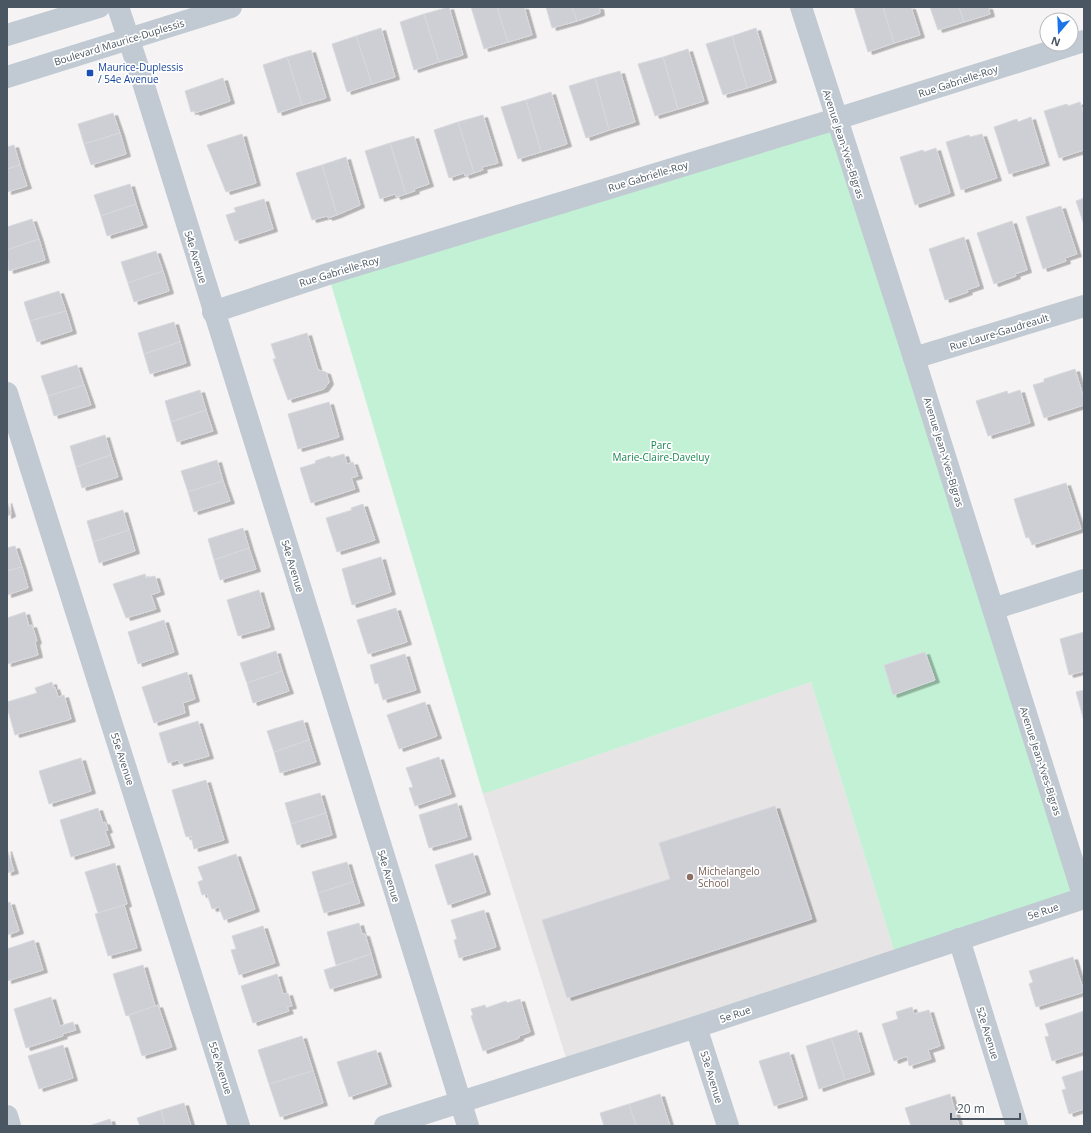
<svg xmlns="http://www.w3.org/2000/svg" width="1091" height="1133" font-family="'Open Sans',sans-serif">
<defs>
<filter id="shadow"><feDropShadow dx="4.5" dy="2.5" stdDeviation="0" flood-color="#0004"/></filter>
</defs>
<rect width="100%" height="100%" fill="#f5f3f3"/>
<!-- education -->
<polygon fill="#e6e4e5" points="811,682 897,960 569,1067 483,794"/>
<!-- green -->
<polygon fill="#c3f1d5" points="836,119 1084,898 897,960 811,682 483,794 328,274"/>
<!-- building -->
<g fill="#cdcfd5" stroke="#d7d9de" filter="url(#shadow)">
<polygon points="449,7 463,55 439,62 424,14"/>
<polygon points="471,7 497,7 508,42 484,49"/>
<polygon points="497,7 524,7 532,35 508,42"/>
<polygon points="546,7 572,7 577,21 552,28"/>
<polygon points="572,7 599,7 600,13 577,21"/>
<polygon points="854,7 883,7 894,43 868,52"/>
<polygon points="883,7 911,7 920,35 894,43"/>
<polygon points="930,7 959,7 964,22 938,30"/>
<polygon points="959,7 988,7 990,14 964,22"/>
<polygon points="424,14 439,62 414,70 400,22"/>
<polygon points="381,28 395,77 372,84 356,36"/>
<polygon points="756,28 772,80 747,88 732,36"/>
<polygon points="356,36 372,84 347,92 332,44"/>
<polygon points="732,36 747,88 723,95 706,44"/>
<polygon points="688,49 704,101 678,109 663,57"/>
<polygon points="311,50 326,98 302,105 287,57"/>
<polygon points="287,57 302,105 278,113 263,65"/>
<polygon points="663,57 678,109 655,116 638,64"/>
<polygon points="620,71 635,122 609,130 595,78"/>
<polygon points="223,78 230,101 195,113 195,111 191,112 185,91"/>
<polygon points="595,78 609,130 586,138 569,86"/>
<polygon points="551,92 567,144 541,152 526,100"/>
<polygon points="526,100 541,152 518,159 501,107"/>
<polygon points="1080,102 1084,114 1084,150 1059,158 1044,111 1067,104 1068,106"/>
<polygon points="113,113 120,133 84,144 78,124"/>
<polygon points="483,115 498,163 482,167 483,170 474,173 458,122"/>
<polygon points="1031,117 1045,163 1009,174 994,127 1017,119 1018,122"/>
<polygon points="458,122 474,173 465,176 464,173 449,178 434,130"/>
<polygon points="120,133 126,154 91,165 84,144"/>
<polygon points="242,134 256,183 226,192 207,145"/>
<polygon points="982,134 997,178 961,190 946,142 969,135 970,137"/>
<polygon points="414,136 429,184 414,189 415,191 406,194 390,143"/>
<polygon points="390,143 406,194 396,197 395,194 380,199 365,151"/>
<polygon points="14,145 20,165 7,169 7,147"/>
<polygon points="936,148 950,193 915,205 900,157 923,150 924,152"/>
<polygon points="346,157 360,205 337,215 322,165"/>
<polygon points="20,165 27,186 7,192 7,169"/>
<polygon points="322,165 337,215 328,218 327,216 312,220 296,173"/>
<polygon points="130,184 136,204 101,216 94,195"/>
<polygon points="1084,198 1084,225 1076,201"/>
<polygon points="264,199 273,229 235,241 226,215 236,212 234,208"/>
<polygon points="136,204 143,225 107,236 101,216"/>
<polygon points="1061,206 1077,254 1065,258 1066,261 1043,269 1026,217"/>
<polygon points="32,219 39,239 7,250 7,227"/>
<polygon points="1012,221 1027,270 1015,274 1016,276 994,284 977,233"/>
<polygon points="964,237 979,286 967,290 968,292 945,300 929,249"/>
<polygon points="39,239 45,260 9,271 7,250"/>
<polygon points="156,251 163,271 128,283 121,262"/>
<polygon points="163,271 169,291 134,302 128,283"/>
<polygon points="59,291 66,311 30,321 24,302"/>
<polygon points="66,311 72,331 37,342 30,321"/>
<polygon points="174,322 180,342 144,354 138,333"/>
<polygon points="307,333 318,370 326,372 329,382 324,389 288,400 273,359 276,359 271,344"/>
<polygon points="180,342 186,363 150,374 144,354"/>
<polygon points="77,365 84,385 48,396 41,376"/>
<polygon points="1075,369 1084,399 1084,405 1044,418 1033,385 1044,382 1044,379"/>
<polygon points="84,385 91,405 54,416 48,396"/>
<polygon points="200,390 206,410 171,422 165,401"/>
<polygon points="1020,390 1030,423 988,436 976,401 1007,391 1008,394"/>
<polygon points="329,402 339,437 298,449 288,414"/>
<polygon points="206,410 213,431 177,442 171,422"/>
<polygon points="105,435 111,455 76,467 70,446"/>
<polygon points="344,454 347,464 353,462 358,476 351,478 355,489 311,503 300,468 316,463 315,461 330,456 330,458"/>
<polygon points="111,455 118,477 82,488 76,467"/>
<polygon points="217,460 223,481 188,492 181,471"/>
<polygon points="223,481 230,501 194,512 188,492"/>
<polygon points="1066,483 1081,529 1032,545 1029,537 1026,538 1014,499"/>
<polygon points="7,501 11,514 7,516"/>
<polygon points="363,504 375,540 337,552 326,518 352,510 351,508"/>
<polygon points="123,510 129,530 93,542 87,521"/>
<polygon points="243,528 249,548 214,560 208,539"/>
<polygon points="129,530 135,551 99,563 93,542"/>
<polygon points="15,546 22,567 7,571 7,548"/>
<polygon points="249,548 256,569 220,580 214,560"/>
<polygon points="381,557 391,592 352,605 342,569"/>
<polygon points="22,567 28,588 7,595 7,571"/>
<polygon points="145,574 146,578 155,576 160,592 151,595 156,609 126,618 113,584"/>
<polygon points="259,590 270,627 238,636 227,600"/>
<polygon points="396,608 407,642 368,654 357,620"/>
<polygon points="25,612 29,626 32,625 37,641 35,642 38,655 7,664 7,618"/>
<polygon points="164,620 174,652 138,664 128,632"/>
<polygon points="1084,632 1084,671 1069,675 1060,639"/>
<polygon points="276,651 282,671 247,683 240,663"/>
<polygon points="925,652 935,680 893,695 884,665"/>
<polygon points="405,654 416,690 383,700 378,683 375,684 370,665"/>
<polygon points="282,671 289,691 253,703 247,683"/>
<polygon points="187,672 195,699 183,703 185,713 154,723 142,687"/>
<polygon points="52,682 53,688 55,687 58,697 64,695 71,719 15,735 7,707 7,702 37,693 35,688"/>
<polygon points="1084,690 1084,721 1076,692"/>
<polygon points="425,702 437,736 399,749 387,715"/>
<polygon points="303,720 309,740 274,752 267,731"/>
<polygon points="198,721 209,756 180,764 178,760 168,763 159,733"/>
<polygon points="309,740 316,762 280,773 274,752"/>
<polygon points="439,757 451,794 415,806 409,788 413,787 406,768"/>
<polygon points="81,758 91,791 49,804 39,771"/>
<polygon points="206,780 224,840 194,849 191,836 186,837 172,790"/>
<polygon points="320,793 326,813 291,824 285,803"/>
<polygon points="457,803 467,837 429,848 419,815"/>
<polygon points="775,806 812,919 567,998 542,920 670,879 659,843"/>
<polygon points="98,808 103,823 105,822 108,830 105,831 110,845 71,857 60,820"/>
<polygon points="326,813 332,835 297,845 291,824"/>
<polygon points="7,849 14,871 7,873"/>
<polygon points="473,853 486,892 448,905 435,865"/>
<polygon points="236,854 255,909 224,920 219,907 212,909 207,894 202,895 198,882 203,880 198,867"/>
<polygon points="347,862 353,882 318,893 312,872"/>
<polygon points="115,863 127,904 98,913 85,872"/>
<polygon points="353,882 360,903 324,913 318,893"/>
<polygon points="10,902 19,931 7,935 7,903"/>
<polygon points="124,905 137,948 108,956 95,914"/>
<polygon points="484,910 496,947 459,958 454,940 457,939 451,920"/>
<polygon points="359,923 362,934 365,934 371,954 336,965 327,932"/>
<polygon points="263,926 275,963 239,975 231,950 236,949 232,936"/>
<polygon points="34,940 43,970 7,981 7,949"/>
<polygon points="371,954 377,975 330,989 324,970"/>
<polygon points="1073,957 1084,992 1036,1007 1029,984 1033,982 1029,971"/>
<polygon points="143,965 155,1006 126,1016 113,974"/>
<polygon points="277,974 283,994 288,993 292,1006 287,1007 289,1011 253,1023 241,986"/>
<polygon points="51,997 60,1026 73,1022 76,1030 62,1034 63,1036 26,1048 14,1009"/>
<polygon points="520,999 530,1032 519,1036 519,1038 483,1051 471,1016 473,1015 471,1009 485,1005 486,1008 506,1001 507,1003"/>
<polygon points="158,1005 172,1047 142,1056 129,1015"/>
<polygon points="912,1007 914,1014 929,1010 940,1046 928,1050 931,1059 909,1066 907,1056 894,1061 882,1024 898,1019 896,1012"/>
<polygon points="1084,1011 1084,1051 1052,1061 1045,1037 1049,1036 1045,1024"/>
<polygon points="857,1030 870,1072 845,1080 831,1038"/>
<polygon points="302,1036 313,1071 269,1084 258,1050"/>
<polygon points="831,1038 845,1080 819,1089 806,1046"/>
<polygon points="63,1045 73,1078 39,1089 28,1056"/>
<polygon points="376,1050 387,1084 349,1097 337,1062"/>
<polygon points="789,1052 803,1097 774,1106 759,1061"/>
<polygon points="1084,1070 1084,1109 1069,1114 1062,1090 1066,1089 1062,1077"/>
<polygon points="313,1071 323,1103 280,1117 269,1084"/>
<polygon points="660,1094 670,1126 636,1126 629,1104"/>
<polygon points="950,1094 959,1126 911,1126 905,1108"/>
<polygon points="184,1103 191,1126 165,1126 161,1110"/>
<polygon points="629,1104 636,1126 604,1126 600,1113"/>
<polygon points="161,1110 165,1126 140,1126 137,1118"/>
<polygon points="110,1119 112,1126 89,1126"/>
</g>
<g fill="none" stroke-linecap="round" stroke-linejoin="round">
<!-- minor -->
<g stroke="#c1cad2" stroke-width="22">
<polyline points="118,7 141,76 468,1126"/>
<polyline points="801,7 914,358 1084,898"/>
<polyline points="213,312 328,274 836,119 1084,41"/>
<polyline points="914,358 1084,306"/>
<polyline points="7,393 239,1126"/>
<polyline points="993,609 1084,580"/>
<polyline points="959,939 1017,1126"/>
<polyline points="696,1027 728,1126"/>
<polyline points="7,1116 10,1126"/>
<polyline points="385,1126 696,1027 1084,898"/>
</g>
<!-- tertiary -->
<g stroke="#c1cad2" stroke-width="22">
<polyline points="7,35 99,7"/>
<polyline points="7,77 231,7"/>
</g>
</g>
<!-- markers -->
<rect fill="#1a4fb4" stroke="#fff" stroke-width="1.5" x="86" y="69" width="8" height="8" rx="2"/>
<circle fill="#8d6e63" stroke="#fff" stroke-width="1.5" cx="690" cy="877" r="4"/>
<g text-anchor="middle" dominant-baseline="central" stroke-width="3.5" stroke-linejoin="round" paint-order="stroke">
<!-- street labels -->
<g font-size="10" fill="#4a5661" stroke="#fff">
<text transform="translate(119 42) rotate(-17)">Boulevard Maurice-Duplessis</text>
<text transform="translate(958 81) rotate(-18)">Rue Gabrielle-Roy</text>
<text transform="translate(844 144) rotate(72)">Avenue Jean-Yves-Bigras</text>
<text transform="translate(648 176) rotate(-17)">Rue Gabrielle-Roy</text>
<text transform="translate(196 257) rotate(73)">54e Avenue</text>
<text transform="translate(339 271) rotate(-17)">Rue Gabrielle-Roy</text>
<text transform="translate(999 332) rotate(-17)">Rue Laure-Gaudreault</text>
<text transform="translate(944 452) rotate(73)">Avenue Jean-Yves-Bigras</text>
<text transform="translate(293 566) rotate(73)">54e Avenue</text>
<text transform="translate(123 759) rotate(72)">55e Avenue</text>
<text transform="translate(1041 761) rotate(72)">Avenue Jean-Yves-Bigras</text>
<text transform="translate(389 876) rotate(73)">54e Avenue</text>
<text transform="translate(1043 911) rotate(-18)">5e Rue</text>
<text transform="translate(735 1014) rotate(-19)">5e Rue</text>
<text transform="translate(988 1033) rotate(73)">52e Avenue</text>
<text transform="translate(221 1068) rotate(72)">55e Avenue</text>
<text transform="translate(712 1077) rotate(73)">53e Avenue</text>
</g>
<!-- transit labels -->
<g font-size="10" fill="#164399" stroke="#fff" text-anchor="start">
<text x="98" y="67">Maurice-Duplessis<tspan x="98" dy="12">/ 54e Avenue</tspan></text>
</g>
<!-- park labels -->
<g font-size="10" fill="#17864f" stroke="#fff">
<text x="661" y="445">Parc<tspan x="661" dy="12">Marie-Claire-Daveluy</tspan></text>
</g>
<!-- education labels -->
<g font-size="10" fill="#785e54" stroke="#fff" text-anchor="start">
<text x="698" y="871">Michelangelo<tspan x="698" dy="12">School</tspan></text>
</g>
</g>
<!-- border -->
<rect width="1091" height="1133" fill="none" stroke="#4a5661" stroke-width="16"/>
<!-- north arrow -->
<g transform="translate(1059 32) rotate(199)"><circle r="19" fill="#ffffff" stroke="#b7bbc0"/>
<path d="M0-3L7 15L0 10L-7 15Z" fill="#1a73e8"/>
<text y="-6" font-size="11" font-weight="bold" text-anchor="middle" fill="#4a5661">N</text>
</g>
<!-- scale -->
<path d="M951 1113v6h69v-6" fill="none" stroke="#4a5661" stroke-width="2"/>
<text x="957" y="1113" font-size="12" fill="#4a5661" stroke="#ffffff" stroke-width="3" paint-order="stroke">20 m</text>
</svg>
